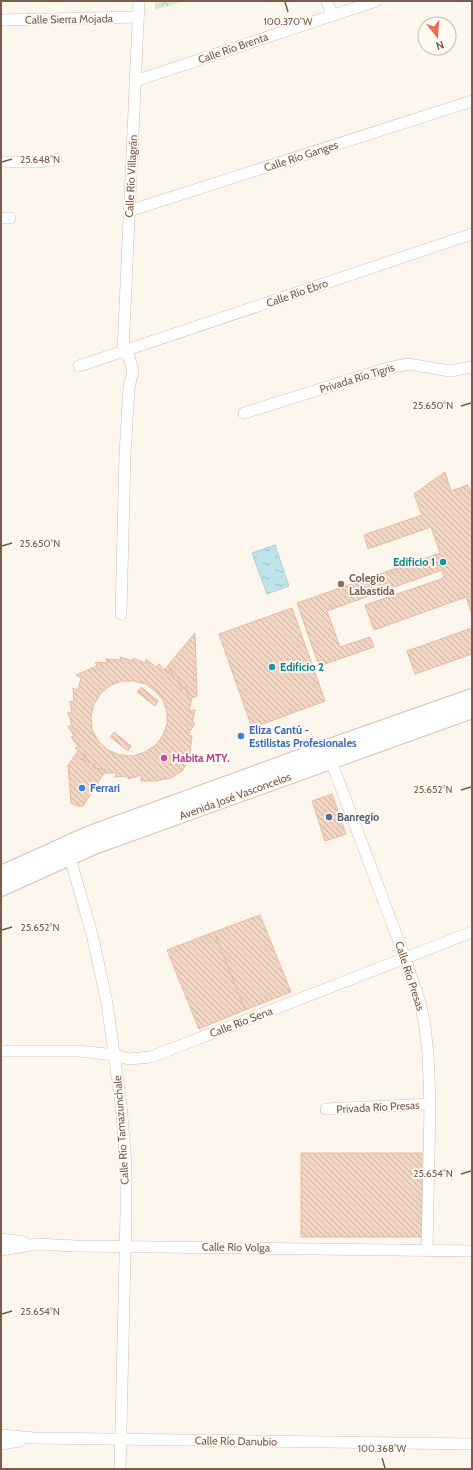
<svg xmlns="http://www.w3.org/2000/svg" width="473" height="1470" font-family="Cabin,sans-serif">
<defs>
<pattern id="forest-crowns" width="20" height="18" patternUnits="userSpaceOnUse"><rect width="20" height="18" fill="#d8ecc9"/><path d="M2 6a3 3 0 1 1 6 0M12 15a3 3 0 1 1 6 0" fill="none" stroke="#b4c2a5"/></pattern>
<pattern id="water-ripples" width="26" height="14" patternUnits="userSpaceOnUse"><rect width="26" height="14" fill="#bfe3e8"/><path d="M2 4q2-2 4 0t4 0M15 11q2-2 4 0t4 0" fill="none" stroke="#a0bbbe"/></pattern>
<pattern id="building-back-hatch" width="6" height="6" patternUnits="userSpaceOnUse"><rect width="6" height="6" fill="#f3d5c3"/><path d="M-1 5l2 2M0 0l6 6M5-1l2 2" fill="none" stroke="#cab0a1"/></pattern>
</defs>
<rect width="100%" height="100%" fill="#fdf6ec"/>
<!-- forest -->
<polygon fill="url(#forest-crowns)" points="155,1 184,1 155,10"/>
<!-- water -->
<polygon fill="url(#water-ripples)" stroke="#a5d3da" points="275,545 289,586 267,594 252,553"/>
<!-- building -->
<g fill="url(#building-back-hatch)" stroke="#e6bba3" fill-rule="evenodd">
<polygon points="445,472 451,491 468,485 472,495 472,615 466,597 374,630 365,605 444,578 442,570 327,611 340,647 370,637 374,647 319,666 297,603 440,553 431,527 368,549 364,535 422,515 414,494"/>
<polygon points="292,608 325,701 252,728 219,634"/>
<polygon points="472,628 472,654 415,674 407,651"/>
<polygon points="195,633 197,696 189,699 186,686 181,690 178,677 175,680 170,669 167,673 164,670"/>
<path d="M120 657 133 661V658L145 663 146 659 156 667 159 664 167 673 170 669 175 680 178 677 181 690 186 686 189 699 192 698 189 711 195 710 192 723H195L188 735 192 736 189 760 182 771 171 778 156 781H141V775L128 779V776L115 777 117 773H104L106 770 93 768 95 765 82 759 86 756 75 748 78 746 71 737 74 736 68 726H72L68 712 72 713 70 701 74 702 73 688 78 690 81 678 76 675 97 666 95 662 108 663 106 659 121 660ZM122 681H134L146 684 155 691 163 700 167 712V724L163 735 156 745 145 752 133 756 120 755 108 750 98 741 92 729 91 716 94 704 101 693 111 685Z"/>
<polygon points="141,687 158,701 155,706 137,692"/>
<polygon points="114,732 131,746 128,751 110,737"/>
<polygon points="78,751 86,756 82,759 95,765 93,768 106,770 83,806 77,806 71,803 68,765"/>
<polygon points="332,794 346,834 325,841 312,801"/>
<polygon points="260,915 291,992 245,1010 214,932"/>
<polygon points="214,932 245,1010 199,1029 167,950"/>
<rect x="301" y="1153" width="121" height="84"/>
</g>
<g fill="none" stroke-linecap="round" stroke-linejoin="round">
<defs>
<g id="minor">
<polyline points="327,1 332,15"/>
<polyline points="1,20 138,17"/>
<polyline points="135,81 376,1"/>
<polyline points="1,162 39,162 56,159"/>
<polyline points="129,211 472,101"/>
<polyline points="1,218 10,218"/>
<polyline points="123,351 139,1"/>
<polyline points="79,366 472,234"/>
<polyline points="244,413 388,368 408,364 450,371 472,367"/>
<polyline points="121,614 125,454 129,387 133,371 129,357 123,351"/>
<polyline points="331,761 405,958 420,1002 425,1027 428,1054 430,1104 427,1250"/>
<polyline points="68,851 92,934 107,1003 121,1104 126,1165 126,1215 120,1469"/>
<polyline points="1,1051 79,1051 115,1055 129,1059 151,1057 472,932"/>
<polyline points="326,1109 430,1104"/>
<polyline points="1,1239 24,1242"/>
<polyline points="1,1250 37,1244 76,1246 472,1251"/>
<polyline points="1,1435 34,1438 472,1444"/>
<polyline points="1,1444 20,1441"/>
</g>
<g id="secondary">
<polyline points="1,874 90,834 324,749 472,697"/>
<polyline points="1,888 94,846 472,710"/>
</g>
</defs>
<!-- minor casing -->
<use href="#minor" stroke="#d1beb0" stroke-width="12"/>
<!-- secondary casing -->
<use href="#secondary" stroke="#d6c0b0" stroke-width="18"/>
<!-- minor -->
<use href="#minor" stroke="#fff" stroke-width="11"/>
<!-- secondary -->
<use href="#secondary" stroke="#fff" stroke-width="16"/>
</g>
<!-- ticks -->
<path fill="none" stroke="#7a5c4d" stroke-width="1.5" d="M285 2 288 12M2 162 12 159M461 406 471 403M2 546 12 543M461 790 471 787M2 930 12 927M461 1174 471 1171M2 1314 12 1311M382 1458 385 1468"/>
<!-- markers -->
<g fill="#0f9aa8" stroke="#fffaf3" stroke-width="1.5">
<circle cx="443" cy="562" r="4"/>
<circle cx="272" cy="667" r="4"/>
</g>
<circle fill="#8d6e63" stroke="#fffaf3" stroke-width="1.5" cx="341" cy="584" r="4"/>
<g fill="#3f7fe0" stroke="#fffaf3" stroke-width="1.5">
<circle cx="241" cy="736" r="4"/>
<circle cx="82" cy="788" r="4"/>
</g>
<circle fill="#d1479c" stroke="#fffaf3" stroke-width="1.5" cx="164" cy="758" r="4"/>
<circle fill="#5c6f8a" stroke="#fffaf3" stroke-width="1.5" cx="329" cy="817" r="4"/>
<g text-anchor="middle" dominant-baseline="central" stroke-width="3.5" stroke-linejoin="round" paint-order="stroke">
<!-- street labels -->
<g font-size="11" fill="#7a5c4d" stroke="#fffaf3">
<text transform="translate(69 19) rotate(-1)">Calle Sierra Mojada</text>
<text transform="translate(233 48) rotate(-19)">Calle Río Brenta</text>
<text transform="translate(301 156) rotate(-18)">Calle Río Ganges</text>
<text transform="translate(131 176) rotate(-87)">Calle Río Villagrán</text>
<text transform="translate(297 293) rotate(-19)">Calle Río Ebro</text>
<text transform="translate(357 378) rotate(-17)">Privada Río Tigris</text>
<text transform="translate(235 796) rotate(-20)">Avenida José Vasconcelos</text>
<text transform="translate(410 976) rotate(72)">Calle Río Presas</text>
<text transform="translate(241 1022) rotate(-21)">Calle Río Sena</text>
<text transform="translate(378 1107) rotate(-3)">Privada Río Presas</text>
<text transform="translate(121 1130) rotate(-94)">Calle Río Tamazunchale</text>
<text transform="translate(236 1247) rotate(1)">Calle Río Volga</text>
<text transform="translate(236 1441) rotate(1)">Calle Río Danubio</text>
</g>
<!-- culture labels -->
<g font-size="11" font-weight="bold" fill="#0d838f" stroke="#fffaf3" text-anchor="end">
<text x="435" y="562">Edificio 1</text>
<text x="280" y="667" text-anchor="start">Edificio 2</text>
</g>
<!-- education labels -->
<g font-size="11" font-weight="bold" fill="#785e54" stroke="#fffaf3" text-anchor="start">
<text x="349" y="578">Colegio<tspan x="349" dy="13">Labastida</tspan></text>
</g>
<!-- shop labels -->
<g font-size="11" font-weight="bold" fill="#366cbe" stroke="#fffaf3" text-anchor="start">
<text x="249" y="730">Eliza Cantú -<tspan x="249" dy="13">Estilistas Profesionales</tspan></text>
<text x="90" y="788">Ferrari</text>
</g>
<!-- hotel labels -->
<g font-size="11" font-weight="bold" fill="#b23c85" stroke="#fffaf3" text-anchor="start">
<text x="172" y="758">Habita MTY.</text>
</g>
<!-- service labels -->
<g font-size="11" font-weight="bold" fill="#4e5e75" stroke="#fffaf3" text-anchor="start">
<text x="337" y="817">Banregio</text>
</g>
</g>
<g font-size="10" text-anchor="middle" fill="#7a5c4d" stroke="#fffaf3" stroke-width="3.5" stroke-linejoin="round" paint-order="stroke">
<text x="288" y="25">100.370°W</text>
<text x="40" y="163">25.648°N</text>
<text x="433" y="409">25.650°N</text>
<text x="40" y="547">25.650°N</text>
<text x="433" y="793">25.652°N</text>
<text x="40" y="931">25.652°N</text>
<text x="433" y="1177">25.654°N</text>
<text x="40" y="1315">25.654°N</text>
<text x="382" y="1452">100.368°W</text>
</g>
<!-- border -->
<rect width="473" height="1470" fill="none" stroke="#7a5c4d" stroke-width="4"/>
<!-- north arrow -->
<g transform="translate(437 36) rotate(163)"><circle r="19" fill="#fffaf3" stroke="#cabbb1"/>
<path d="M0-3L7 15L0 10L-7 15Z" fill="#e76f51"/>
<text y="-6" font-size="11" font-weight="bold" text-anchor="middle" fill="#7a5c4d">N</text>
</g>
</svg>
